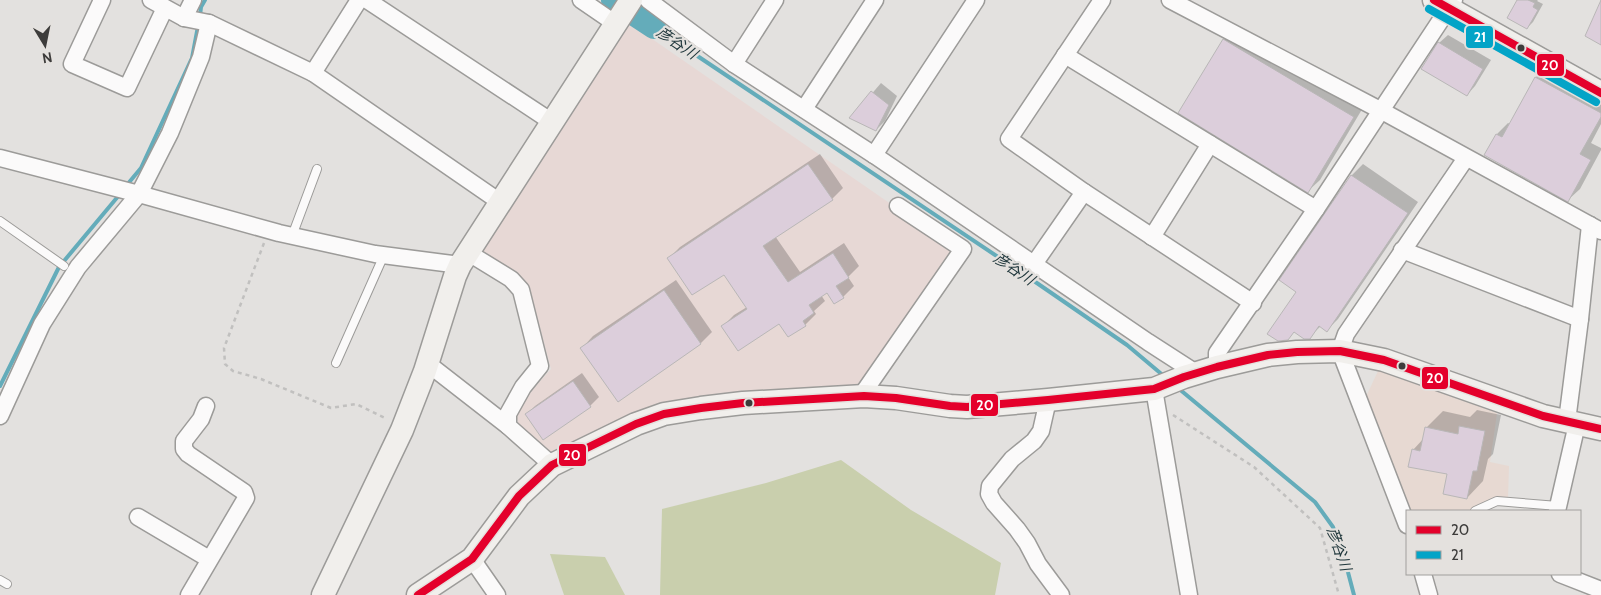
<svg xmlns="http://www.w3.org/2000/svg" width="1601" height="595" font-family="Cabin,'Noto Sans JP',sans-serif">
<rect width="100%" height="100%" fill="#e3e1df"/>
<!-- commercial -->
<polygon fill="#e7d9d2" points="1379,369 1408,377 1497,413 1490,462 1509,466 1508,498 1497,498 1469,511 1409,511 1363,403"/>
<!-- education -->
<polygon fill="#e7d8d5" points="629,23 956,249 859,388 715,398 552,459 519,429 517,418 521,403 551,369 529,286 519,276 478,250"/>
<!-- green -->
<g fill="#c9cfad">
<polygon points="841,460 911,510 1001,563 995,595 660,595 662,509 766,483"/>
<polygon points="550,554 605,557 625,595 564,595"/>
</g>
<!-- shadow -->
<g fill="#0003">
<polygon points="1519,0 1538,0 1537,1 1543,4 1533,22 1527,28"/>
<polygon points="1235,28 1364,106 1320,180 1308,191 1224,40"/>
<polygon points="1448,35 1491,60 1475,86 1467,95 1439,43"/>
<polygon points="1547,66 1601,95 1601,124 1591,143 1601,148 1601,150 1580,189 1568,200 1485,155 1497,134 1508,123 1510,124 1536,77"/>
<polygon points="881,83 897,96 885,121 876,130 851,118"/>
<polygon points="820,154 843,188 832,199 775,236 800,272 844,243 859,266 848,277 854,286 843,297 828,291 821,295 825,301 814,311 816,314 805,325 779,323 723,326 734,315 747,307 724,273 669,258 680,247"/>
<polygon points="1363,164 1418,202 1338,319 1327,330 1321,326 1309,337 1295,331 1288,338 1298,292 1281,280 1352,175"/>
<polygon points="676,280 712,332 701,343 582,348 593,336"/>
<polygon points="582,373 599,397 590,406 544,438 527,414 535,406"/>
<polygon points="1477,410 1501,415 1493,454 1488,459 1483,481 1467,498 1448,473 1413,450 1424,438 1426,428 1443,411 1470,417"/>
</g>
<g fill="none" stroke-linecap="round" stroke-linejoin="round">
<!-- stream -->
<g stroke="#64acba" stroke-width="4">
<polyline points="200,16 201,7 205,0"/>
<polyline points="654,27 1031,279 1127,345 1165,377"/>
<polyline points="126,186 141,168 192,58 198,26"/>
<polyline points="0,386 59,267 120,194"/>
<polyline points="1178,388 1315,502 1333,527 1344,557 1354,595"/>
</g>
<!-- river -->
<polyline stroke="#64acba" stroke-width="24" points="613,0 654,27"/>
</g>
<!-- building -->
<g fill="#dccedb" stroke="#b9b7b7">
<polygon points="1517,0 1528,0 1535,3 1533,7 1538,10 1527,29 1507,18"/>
<polygon points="1601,0 1601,45 1585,36"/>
<polygon points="1223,39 1354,117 1308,193 1178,113"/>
<polygon points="1438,42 1483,69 1467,96 1421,69"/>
<polygon points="1535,77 1601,113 1601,117 1580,154 1591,160 1568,202 1484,155 1496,134 1502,137"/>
<polygon points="871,91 889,105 876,131 849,118"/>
<polygon points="808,164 833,200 763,246 788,282 833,253 849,278 836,286 844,298 834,304 827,293 809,305 814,313 803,321 806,326 788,337 779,324 738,351 721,326 747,309 724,275 692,295 667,258"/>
<polygon points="1351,175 1408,213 1327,332 1319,326 1310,339 1304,339 1294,332 1288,340 1278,341 1267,334 1296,292 1279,280"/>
<polygon points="664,290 701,344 618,402 580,348"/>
<polygon points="573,381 591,407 543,440 525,414"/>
<polygon points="1459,426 1485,431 1477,471 1473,471 1467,499 1443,494 1447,474 1408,467 1412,449 1420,451 1425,427 1458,434"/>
</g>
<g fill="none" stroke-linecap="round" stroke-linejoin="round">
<defs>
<g id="lane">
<polyline points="0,221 64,266"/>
<polyline points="292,236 317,169"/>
<polyline points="336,363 384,255"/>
<polyline points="1475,511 1497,501 1558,506"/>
<polyline points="0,580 7,584"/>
</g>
<g id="street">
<polyline points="102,0 72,64 127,88 165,8"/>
<polyline points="151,0 184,18 209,23 313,73 500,202"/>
<polyline points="367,0 552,122"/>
<polyline points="581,0 616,24"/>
<polyline points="648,0 734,64 874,155 1148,342 1196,373"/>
<polyline points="1102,0 1009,139 1084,192 1253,303"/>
<polyline points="1170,0 1382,111 1601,231"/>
<polyline points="184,18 193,0"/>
<polyline points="1065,55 1316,209"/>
<polyline points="734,64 775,0"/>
<polyline points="313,73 359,0"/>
<polyline points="804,109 875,0"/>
<polyline points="874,155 976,0"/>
<polyline points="0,158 139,194 279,233 375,254 460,265"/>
<polyline points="1152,237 1210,144"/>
<polyline points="1402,250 1580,319"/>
<polyline points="467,252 511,279 521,290 540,366 523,387 508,414 508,426 552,465"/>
<polyline points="1034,264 1084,192"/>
<polyline points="427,363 508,426"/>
<polyline points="1217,367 1217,353 1316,209 1454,0"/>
<polyline points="1154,389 1189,595"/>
<polyline points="861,396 963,249 898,206"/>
<polyline points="1048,400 1041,431 1034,441 1012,459 990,486 989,494 994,503 1017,529 1027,543 1038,564 1061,595"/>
<polyline points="0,416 42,324 78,267 139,194 170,133 201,57 209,23"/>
<polyline points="1567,421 1580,319 1590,225"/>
<polyline points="1557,511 1577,424"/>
<polyline points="138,517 209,559"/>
<polyline points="1407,525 1340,351 1346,334 1466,158"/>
<polyline points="472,559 497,595"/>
<polyline points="1423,574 1429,595"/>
<polyline points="1560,574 1601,590"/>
<polyline points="189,595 246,498 244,492 188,454 184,449 184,441 201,419 206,406"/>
</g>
<g id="secondary">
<polyline points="1434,0 1601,93"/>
<polyline points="323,595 402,430 425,371 455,276 460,265 631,0"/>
<polyline points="418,595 472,559 519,496 552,465 636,424 664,414 701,408 743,403 864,396 896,398 950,406 967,407 1048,400 1154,389 1184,377 1217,367 1268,355 1297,352 1340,351 1384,360 1543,416 1601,429"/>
</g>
</defs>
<!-- lane casing -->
<use href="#lane" stroke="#9c9b99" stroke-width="10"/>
<!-- street casing -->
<use href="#street" stroke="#9c9b99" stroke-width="19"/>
<!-- secondary casing -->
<use href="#secondary" stroke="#9c9b99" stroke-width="25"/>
<!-- path -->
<g stroke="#c1c0bf" stroke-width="2.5" stroke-dasharray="4 4" stroke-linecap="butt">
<polyline points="264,243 224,348 225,364 233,371 261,379 331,408 356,404 387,419"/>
<polyline points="1173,415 1254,467 1320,528 1339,595"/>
</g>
<!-- lane -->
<use href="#lane" stroke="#fbfafa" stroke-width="8"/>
<!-- street -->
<use href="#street" stroke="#fbfafa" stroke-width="16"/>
<!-- secondary -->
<use href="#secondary" stroke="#f1efec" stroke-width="22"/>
<defs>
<g id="bus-1">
<polyline points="1434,0 1601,93"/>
<polyline points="418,595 472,559 519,496 552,465 636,424 664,414 701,408 743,403 864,396 896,398 950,406 967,407 1048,400 1154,389 1184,377 1217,367 1268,355 1297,352 1340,351 1384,360 1543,416 1601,429"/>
</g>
<polyline id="bus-2" points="1429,9 1596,102"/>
</defs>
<!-- bus-1 casing -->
<use href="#bus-1" stroke="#e4e1de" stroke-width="11"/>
<!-- bus-2 casing -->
<use href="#bus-2" stroke="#e4e1de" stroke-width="11"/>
<!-- bus-1 -->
<use href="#bus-1" stroke="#e4002b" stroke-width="8"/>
<!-- bus-2 -->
<use href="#bus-2" stroke="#03a4c7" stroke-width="8"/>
</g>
<!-- markers -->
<g fill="#3d3c3b" stroke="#e4e1de" stroke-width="2">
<circle cx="1521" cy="48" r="4.5"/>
<circle cx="1402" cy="366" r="4.5"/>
<circle cx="749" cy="403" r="4.5"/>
</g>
<g text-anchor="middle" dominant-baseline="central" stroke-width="4.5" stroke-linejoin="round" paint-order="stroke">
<!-- water labels -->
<g font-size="15" font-style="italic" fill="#20373c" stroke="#e4e1de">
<text transform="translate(677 43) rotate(34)">彦谷川</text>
<text transform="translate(1014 269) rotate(34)">彦谷川</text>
<text transform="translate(1339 549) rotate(71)">彦谷川</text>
</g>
</g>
<g stroke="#e4e1de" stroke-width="2">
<rect x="1465" y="25" width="29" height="24" rx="5" fill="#03a4c7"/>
<rect x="1536" y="53" width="29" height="24" rx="5" fill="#e4002b"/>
<rect x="1421" y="366" width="28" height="24" rx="5" fill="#e4002b"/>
<rect x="970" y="393" width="29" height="24" rx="5" fill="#e4002b"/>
<rect x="558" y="443" width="29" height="24" rx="5" fill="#e4002b"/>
</g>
<g font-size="14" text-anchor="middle" font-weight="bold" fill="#fff">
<text x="1480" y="42">21</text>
<text x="1550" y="70">20</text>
<text x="1435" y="383">20</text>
<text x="985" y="410">20</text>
<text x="572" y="460">20</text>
</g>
<!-- legend -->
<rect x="1406" y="510" width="175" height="65" fill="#e4e1de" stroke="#a19f9d"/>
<rect x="1416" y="526" width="25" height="8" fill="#e4002b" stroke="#a19f9d"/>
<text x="1451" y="535" font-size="15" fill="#3d3c3b">20</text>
<rect x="1416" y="551" width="25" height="8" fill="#03a4c7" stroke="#a19f9d"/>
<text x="1451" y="560" font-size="15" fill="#3d3c3b">21</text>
<!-- north arrow -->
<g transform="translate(45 45) rotate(170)" stroke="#e4e1de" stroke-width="4" paint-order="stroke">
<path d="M0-4L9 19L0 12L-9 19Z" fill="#3d3c3b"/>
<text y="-8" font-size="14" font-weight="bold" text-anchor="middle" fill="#3d3c3b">N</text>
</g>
</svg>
